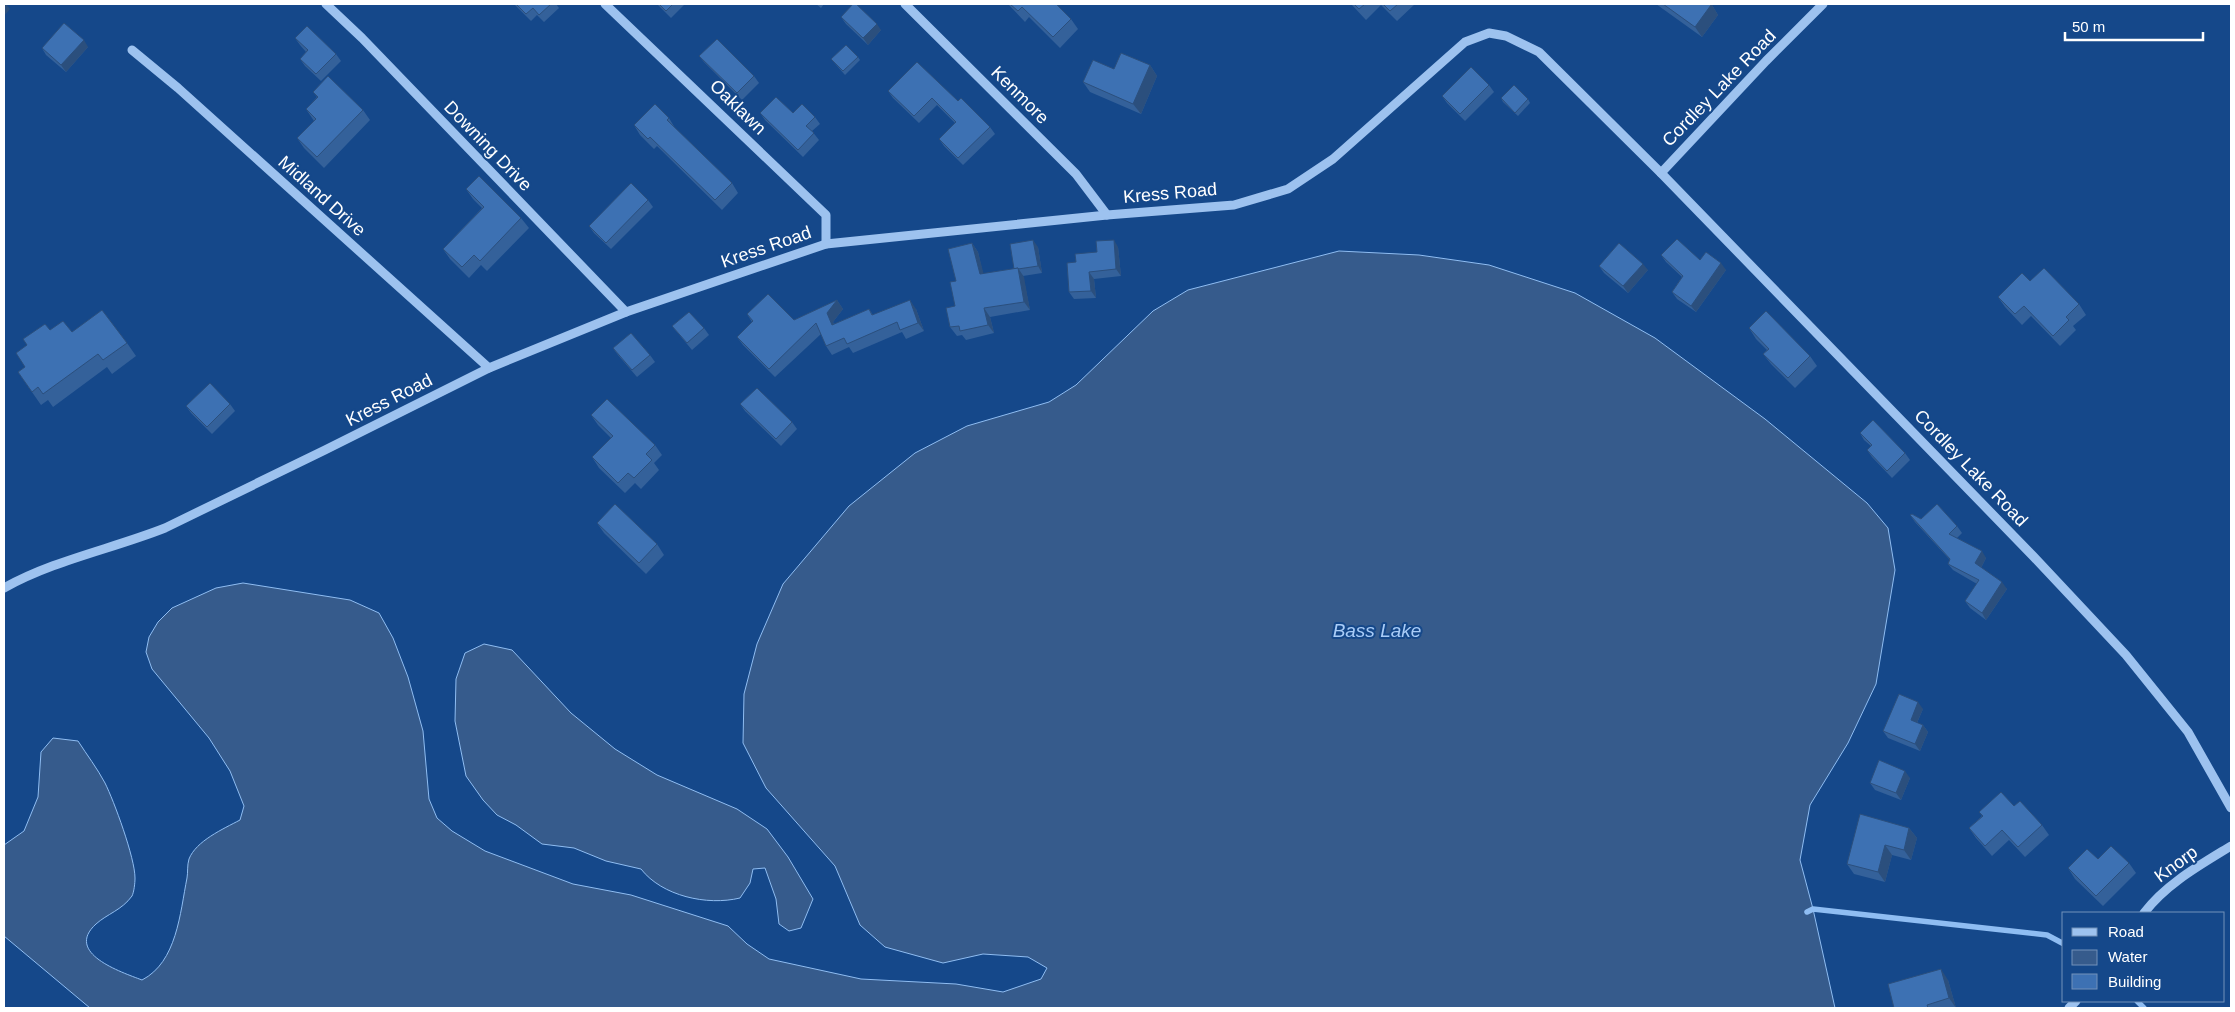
<svg xmlns="http://www.w3.org/2000/svg" width="2235" height="1012" font-family="Arial,sans-serif">
<rect width="100%" height="100%" fill="#15488a"/>
<!-- water -->
<g fill="#365b8c" stroke="#8fbdf2">
<path d="M1339 251 1419 255 1489 265 1575 293 1655 338 1765 419 1867 503 1888 528 1895 570 1876 684 1848 743 1810 805 1800 860 1813 909 1835 1008H90L4 936V845L24 831 38 797 41 752 53 738 78 741C87 755 97 768 105 783 114 801 135 858 135 878 135 883 134 892 132 896 122 910 107 914 96 924 64 953 121 972 142 980 177 962 180 913 187 878 188 873 187 865 189 859 196 841 223 829 240 820L244 806 230 771 209 738 152 669 146 652 149 637 158 622 172 608 216 588 243 583 350 600 379 613 393 638 408 677 423 731 429 799 437 818 452 831 485 851 573 884 631 895 728 926 747 944 769 959 861 979 956 984 1003 992 1041 979 1047 968 1028 957 983 954 943 963 885 947 860 925 835 866 766 788 743 743 744 694 757 644 783 584 849 506 915 453 967 426 1049 402 1076 385 1153 311 1188 290Z"/>
<path d="M484 644 512 650 571 713 615 749 657 775 737 809 767 829 788 857 813 899 801 928 789 931 779 924 776 899 765 868 753 869 750 883 740 898C707 906 662 896 641 869L606 861 574 848 542 844 516 825 497 815 483 800 466 776 455 721 456 679 465 653Z"/>
</g>
<g fill="none" stroke-linecap="round" stroke-linejoin="round">
<!-- stream -->
<g stroke="#8fbdf2" stroke-width="5.5">
<polyline points="1807,912 1813,909 2047,935 2064,944"/>
<polyline points="2137,1001 2144,1008"/>
</g>
<!-- minor -->
<g stroke="#9dc2ef" stroke-width="9">
<polyline points="326,4 362,38 626,312"/>
<polyline points="605,4 826,215 826,244"/>
<polyline points="905,4 1076,174 1107,215"/>
<polyline points="132,50 178,88 489,368"/>
<polyline points="1661,173 1766,61 1823,4"/>
<path d="M4 588C54 560 112 549 165 528L325 450 489 368 626 312 826 244 1107 215 1234 205 1288 189 1333 159 1465 42 1489 33 1506 36 1539 52 1661 173 2033 556 2126 655 2188 732 2231 808"/>
<path d="M2144 913C2166 884 2200 865 2231 846"/>
<polyline points="2069,1008 2076,1001"/>
</g>
</g>
<!-- wall -->
<g fill="#34619a">
<polygon points="514,4 556,4 559,8 544,22 537,15 531,21"/>
<polygon points="657,4 685,4 671,18"/>
<polygon points="816,4 824,4 821,8"/>
<polygon points="1008,4 1056,4 1071,19 1078,29 1060,48 1029,17 1025,22"/>
<polygon points="1351,4 1415,4 1397,21 1381,5 1366,20"/>
<polygon points="1656,4 1713,4 1712,5 1718,15 1702,37"/>
<polygon points="841,17 881,30 868,45 846,24"/>
<polygon points="295,38 336,54 341,61 321,81 305,66 300,59 306,52 300,45"/>
<polygon points="88,47 66,72 46,55 42,48"/>
<polygon points="699,56 754,76 759,83 742,100 704,62"/>
<polygon points="858,57 860,60 845,75 831,59"/>
<polygon points="1150,65 1157,76 1141,114 1090,92 1083,82 1114,69"/>
<polygon points="1489,85 1494,92 1465,121 1447,103 1442,96"/>
<polygon points="888,91 958,101 990,127 995,134 963,165 944,146 939,139 955,123 937,105 919,123 893,98"/>
<polygon points="313,92 363,110 370,120 324,168 304,148 297,138 314,121 306,109 317,97"/>
<polygon points="1501,98 1528,99 1530,103 1518,116 1503,102"/>
<polygon points="760,113 793,113 815,117 820,124 812,131 819,140 803,157 765,120"/>
<polygon points="669,118 675,128 732,183 738,193 722,210 657,146 654,149 640,135 634,125"/>
<polygon points="466,189 521,218 529,228 487,271 481,265 469,278 450,259 443,249 482,208 473,199"/>
<polygon points="648,200 653,207 611,249 594,233 589,226"/>
<polygon points="972,243 978,252 983,274 1014,269 1038,247 1042,273 1023,276 1030,310 990,317 994,333 966,340 962,335 957,336 950,327 955,306 956,281"/>
<polygon points="1118,247 1121,276 1094,279 1096,298 1074,299 1069,292 1097,252"/>
<polygon points="1661,255 1700,260 1726,270 1696,312 1677,299 1672,292 1682,277 1666,262"/>
<polygon points="1599,266 1648,270 1628,293 1604,273"/>
<polygon points="2030,281 2079,304 2086,315 2073,326 2076,330 2060,346 2031,316 2022,325 2005,307 1998,297"/>
<polygon points="837,300 843,309 833,322 834,324 869,309 873,315 916,309 924,331 906,339 902,332 853,353 849,347 832,355 826,346 821,334 775,377 743,345 737,337 752,322 747,314 794,320"/>
<polygon points="672,326 704,328 709,335 692,350"/>
<polygon points="1749,328 1810,356 1817,366 1795,388 1771,364 1763,354 1767,350 1756,339"/>
<polygon points="50,330 72,332 127,343 136,356 112,374 107,367 53,407 48,400 41,405 18,372 25,367"/>
<polygon points="613,348 650,355 655,362 637,377 618,355"/>
<polygon points="230,404 235,411 212,434 191,413 186,406"/>
<polygon points="740,404 792,422 797,429 781,446 745,411"/>
<polygon points="591,415 655,445 662,455 654,463 659,470 641,489 635,483 625,493 599,468 592,457 611,438 598,425"/>
<polygon points="1860,433 1905,453 1910,460 1892,478 1872,457 1867,450 1871,446 1864,440"/>
<polygon points="1910,515 1921,519 1957,526 1962,533 1957,538 1986,558 1981,568 2007,589 1986,620 1970,608 1965,601 1977,584 1953,570 1948,564 1950,560 1915,522"/>
<polygon points="597,523 657,544 664,555 646,574 604,533"/>
<polygon points="1923,709 1917,723 1923,725 1928,732 1920,751 1888,738 1883,731"/>
<polygon points="1910,778 1901,800 1875,790 1870,783"/>
<polygon points="2014,806 2042,825 2049,835 2025,857 2009,840 1992,856 1976,838 1969,828 1982,816 1979,812"/>
<polygon points="1909,828 1917,838 1911,860 1892,855 1885,882 1854,874 1847,864"/>
<polygon points="2129,863 2136,873 2103,906 2075,879 2068,868"/>
<polygon points="1948,980 1956,1008 1894,1008"/>
</g>
<!-- shaded-wall -->
<g fill="#2b4f7d">
<polygon points="4,4 6,4 10,9 4,16"/>
<polygon points="1706,4 1713,4 1712,5 1718,15 1702,37 1695,27"/>
<polygon points="877,24 881,30 868,45 863,38"/>
<polygon points="84,40 88,47 66,72 61,65"/>
<polygon points="1150,65 1157,76 1141,114 1133,104"/>
<polygon points="1033,240 1038,247 1042,273 1038,266"/>
<polygon points="1114,240 1118,247 1121,276 1116,269"/>
<polygon points="972,243 978,252 986,283 980,274"/>
<polygon points="1721,263 1726,270 1696,312 1691,306"/>
<polygon points="1643,264 1648,270 1628,293 1623,286"/>
<polygon points="1018,268 1024,277 1030,310 1024,302"/>
<polygon points="1089,272 1094,279 1096,298 1091,291"/>
<polygon points="837,300 843,309 833,322 838,334 832,325 827,313"/>
<polygon points="910,300 916,309 924,331 918,323"/>
<polygon points="984,308 990,317 994,333 988,325"/>
<polygon points="1982,551 1986,558 1980,570 1975,563"/>
<polygon points="2002,582 2007,589 1986,620 1982,613"/>
<polygon points="1918,702 1923,709 1915,727 1911,720"/>
<polygon points="1923,725 1928,732 1920,751 1915,744"/>
<polygon points="1905,771 1910,778 1901,800 1896,793"/>
<polygon points="1909,828 1917,838 1911,860 1904,850"/>
<polygon points="1885,845 1892,855 1885,882 1878,872"/>
<polygon points="1941,969 1948,980 1956,1008 1949,998"/>
</g>
<!-- building -->
<g fill="#3d71b3" stroke="#2b4f7d">
<polygon points="516,4 551,4 539,15 533,8 526,14"/>
<polygon points="659,4 673,4 666,11"/>
<polygon points="853,4 856,4 877,24 863,38 841,17"/>
<polygon points="1010,4 1056,4 1071,19 1053,37 1022,7 1018,11"/>
<polygon points="1354,4 1365,4 1359,9"/>
<polygon points="1383,4 1398,4 1390,11"/>
<polygon points="1663,4 1710,4 1711,5 1695,27"/>
<polygon points="64,23 84,40 61,65 42,48"/>
<polygon points="307,26 336,54 316,74 300,59 308,50 295,38"/>
<polygon points="717,39 754,76 737,93 699,56"/>
<polygon points="846,45 858,57 843,71 831,59"/>
<polygon points="1121,53 1150,65 1133,104 1083,82 1093,60 1114,69"/>
<polygon points="917,62 958,101 961,98 990,127 958,158 939,139 956,122 932,98 914,116 888,91"/>
<polygon points="1471,67 1489,85 1460,114 1442,96"/>
<polygon points="328,76 363,110 317,157 297,138 316,119 306,109 318,97 313,92"/>
<polygon points="1514,85 1528,99 1515,113 1501,98"/>
<polygon points="776,97 793,113 802,104 815,117 806,126 814,133 798,150 760,113"/>
<polygon points="655,104 669,118 667,120 732,183 715,200 650,137 648,139 634,125"/>
<polygon points="479,176 521,218 480,261 474,255 462,267 443,249 484,207 466,189"/>
<polygon points="631,183 648,200 606,243 589,226"/>
<polygon points="1677,239 1700,260 1706,252 1721,263 1691,306 1672,292 1683,276 1661,255"/>
<polygon points="1033,240 1038,266 1018,269 1018,268 1014,269 1010,244"/>
<polygon points="1114,240 1116,269 1089,272 1091,291 1069,292 1067,263 1076,262 1075,254 1097,252 1096,241"/>
<polygon points="972,243 980,274 1018,268 1024,302 984,308 988,325 960,331 959,326 950,327 946,308 955,306 950,282 956,281 948,249"/>
<polygon points="1619,243 1643,264 1623,286 1599,266"/>
<polygon points="2044,268 2079,304 2066,317 2069,320 2053,336 2024,306 2015,314 1998,297 2022,273 2030,281"/>
<polygon points="768,294 794,320 837,300 827,313 832,325 869,309 872,315 910,300 918,323 900,330 897,322 847,344 844,338 826,346 816,323 769,369 737,337 753,321 747,314"/>
<polygon points="102,310 127,343 103,360 98,354 43,394 38,387 32,392 18,372 25,367 16,353 27,345 23,339 45,324 50,330 63,321 72,332"/>
<polygon points="1766,311 1810,356 1788,378 1763,354 1769,349 1749,328"/>
<polygon points="689,312 704,328 687,343 672,326"/>
<polygon points="631,333 650,355 632,370 613,348"/>
<polygon points="210,383 230,404 207,427 186,406"/>
<polygon points="757,388 792,422 776,439 740,404"/>
<polygon points="607,399 655,445 646,454 652,460 634,478 628,473 618,483 592,457 613,436 591,415"/>
<polygon points="1873,420 1905,453 1887,471 1867,450 1872,445 1860,433"/>
<polygon points="615,504 657,544 639,563 597,523"/>
<polygon points="1937,504 1957,526 1949,534 1982,551 1975,563 2002,582 1982,613 1965,601 1979,580 1948,564 1950,559 1910,515 1912,514 1921,519"/>
<polygon points="1899,694 1918,702 1911,720 1923,725 1915,744 1883,731"/>
<polygon points="1879,760 1905,771 1896,793 1870,783"/>
<polygon points="2001,792 2014,806 2020,801 2042,825 2018,847 2002,830 1985,846 1969,828 1983,816 1979,812"/>
<polygon points="1860,814 1909,828 1904,850 1885,845 1878,872 1847,864"/>
<polygon points="2111,846 2129,863 2096,896 2068,868 2087,849 2098,859"/>
<polygon points="1941,969 1949,998 1927,1005 1928,1008 1894,1008 1888,984"/>
</g>
<g text-anchor="middle" dominant-baseline="central" stroke-width="4" stroke-linejoin="round" paint-order="stroke">
<!-- street labels -->
<g font-size="18" fill="#fff" stroke="#15488a">
<text transform="translate(1719 88) rotate(-46)">Cordley Lake Road</text>
<text transform="translate(1020 95) rotate(45)">Kenmore</text>
<text transform="translate(738 107) rotate(44)">Oaklawn</text>
<text transform="translate(488 146) rotate(46)">Downing Drive</text>
<text transform="translate(1170 193) rotate(-5)">Kress Road</text>
<text transform="translate(322 196) rotate(42)">Midland Drive</text>
<text transform="translate(766 247) rotate(-19)">Kress Road</text>
<text transform="translate(389 400) rotate(-27)">Kress Road</text>
<text transform="translate(1971 468) rotate(46)">Cordley Lake Road</text>
<text transform="translate(2176 864) rotate(-36)">Knorp</text>
</g>
<!-- water labels -->
<g font-size="19" font-style="italic" fill="#a9ccf7" stroke="#15488a">
<text x="1377" y="630">Bass Lake</text>
</g>
</g>
<!-- border -->
<rect width="2235" height="1012" fill="none" stroke="#ffffff" stroke-width="10"/>
<!-- legend -->
<rect x="2062" y="912" width="162" height="90" fill="#15488a" stroke="#7391b9"/>
<rect x="2072" y="928" width="25" height="8" fill="#9dc2ef" stroke="#7391b9"/>
<text x="2108" y="937" font-size="15" fill="#ffffff">Road</text>
<rect x="2072" y="950" width="25" height="15" fill="#365b8c" stroke="#7391b9"/>
<text x="2108" y="962" font-size="15" fill="#ffffff">Water</text>
<rect x="2072" y="974" width="25" height="15" fill="#3d71b3" stroke="#7391b9"/>
<text x="2108" y="987" font-size="15" fill="#ffffff">Building</text>
<!-- scale -->
<path d="M2065 32v8h138v-8" fill="none" stroke="#ffffff" stroke-width="2.5"/>
<text x="2072" y="32" font-size="15" fill="#ffffff" stroke="#15488a" stroke-width="4" paint-order="stroke">50 m</text>
</svg>
